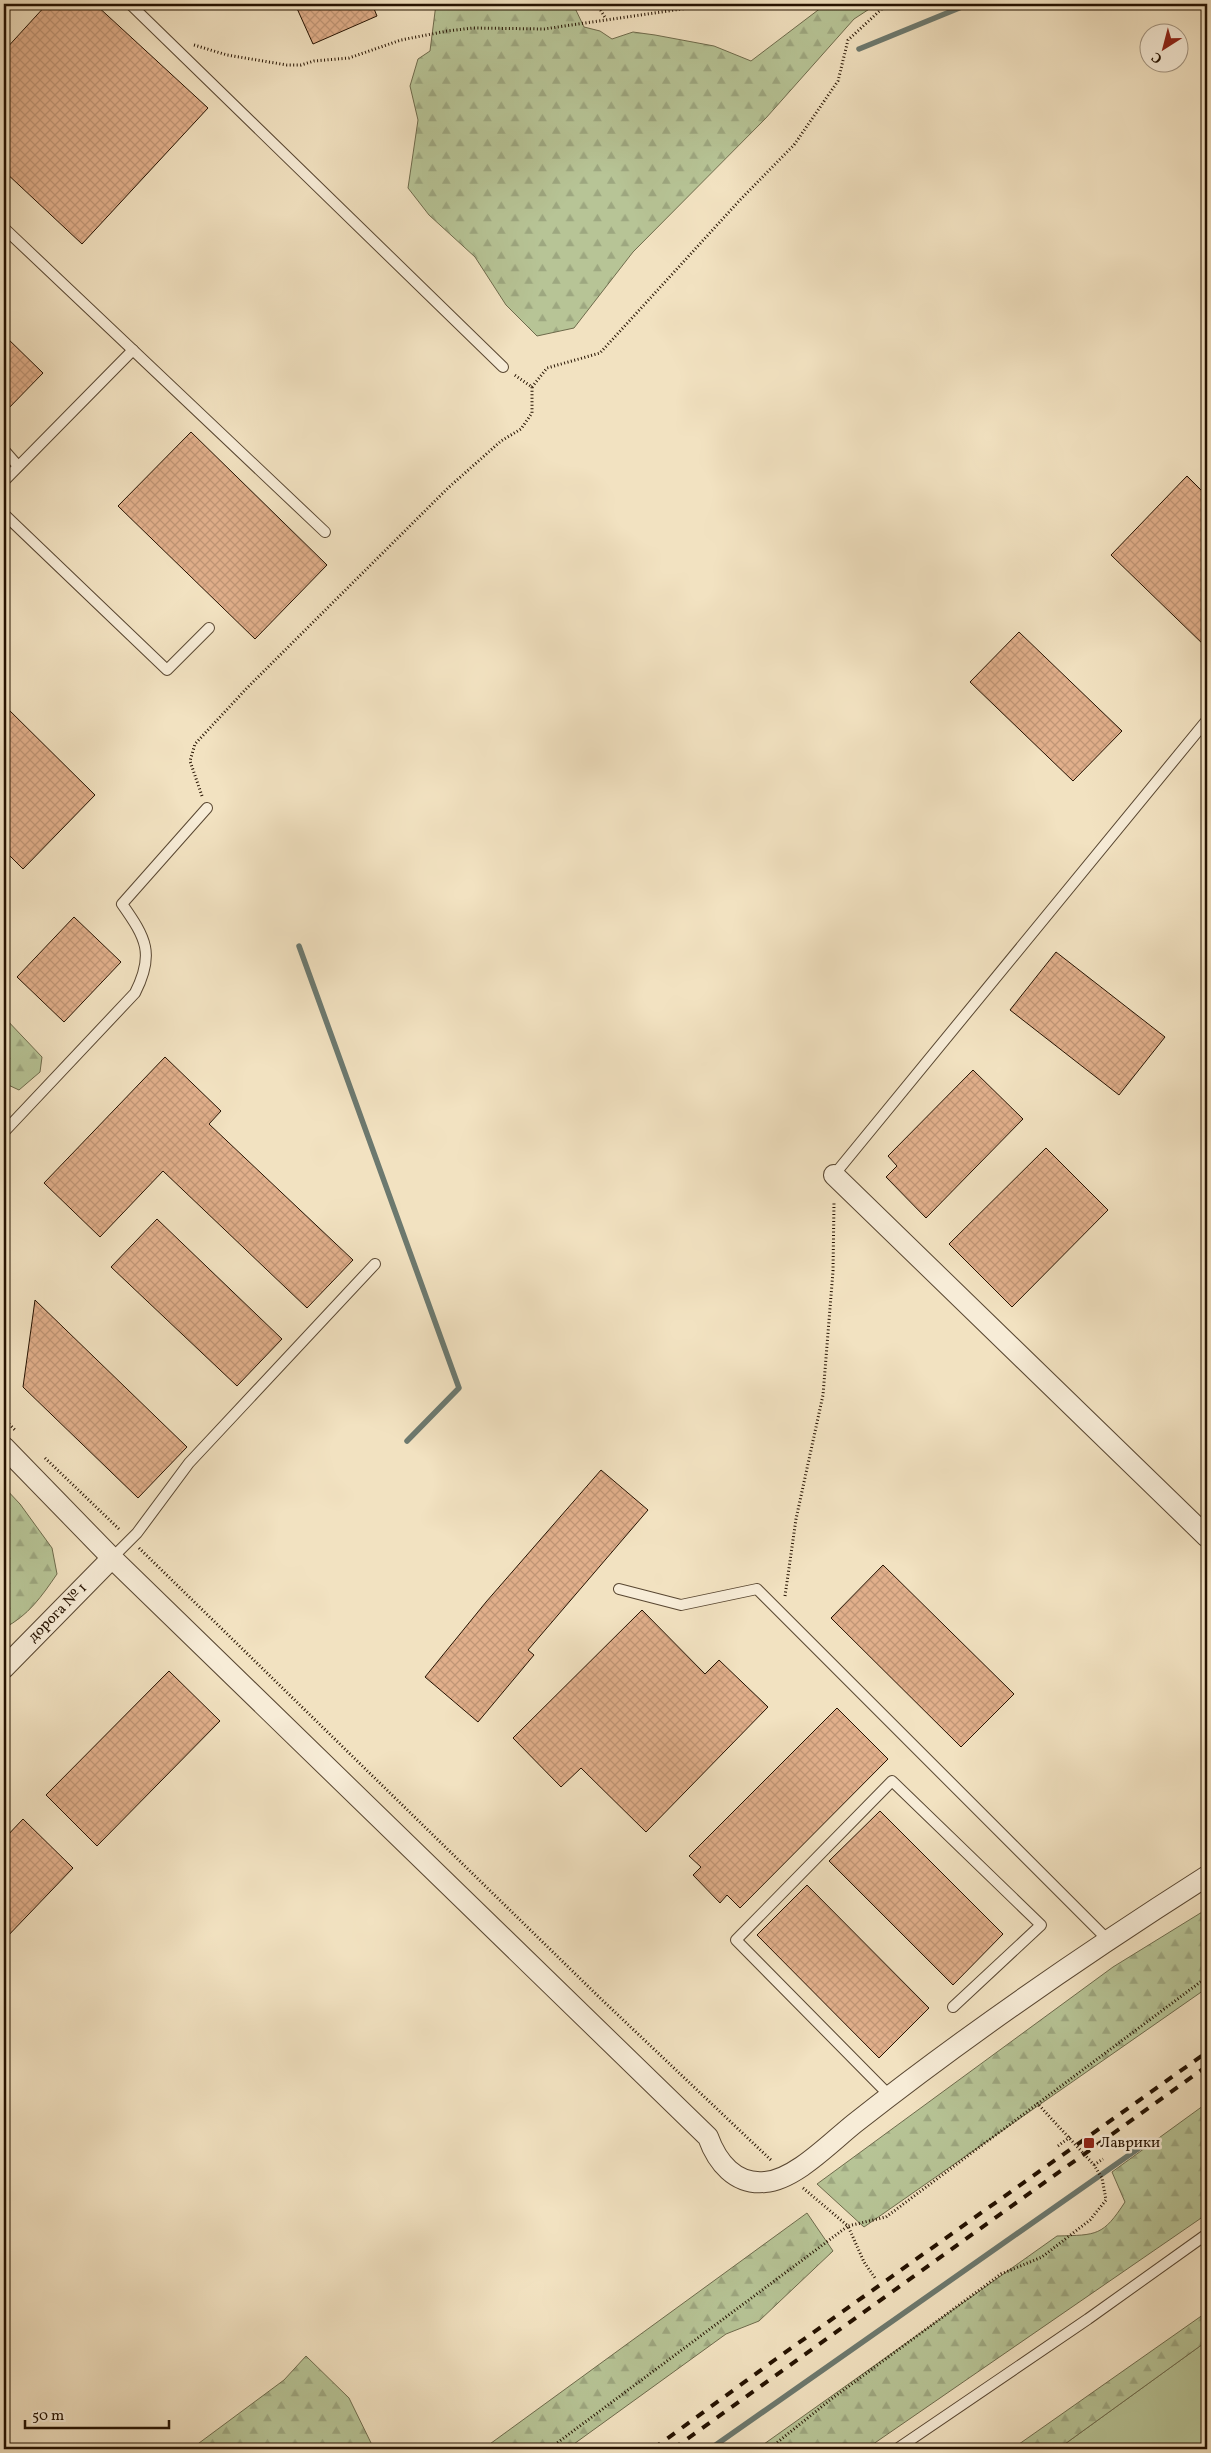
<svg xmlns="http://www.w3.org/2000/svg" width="1211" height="2453" font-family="Vollkorn,serif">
<defs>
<pattern id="forest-firs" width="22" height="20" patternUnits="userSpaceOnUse" patternTransform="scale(1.25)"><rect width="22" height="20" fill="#b7c496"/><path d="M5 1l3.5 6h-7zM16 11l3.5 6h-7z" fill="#9da780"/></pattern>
<pattern id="building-cross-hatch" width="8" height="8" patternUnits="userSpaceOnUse" patternTransform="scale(1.25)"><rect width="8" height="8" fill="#e1af8b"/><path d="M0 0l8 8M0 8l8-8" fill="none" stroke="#c19676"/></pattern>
</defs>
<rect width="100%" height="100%" fill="#f2e2c1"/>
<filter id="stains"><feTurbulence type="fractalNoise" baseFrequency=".004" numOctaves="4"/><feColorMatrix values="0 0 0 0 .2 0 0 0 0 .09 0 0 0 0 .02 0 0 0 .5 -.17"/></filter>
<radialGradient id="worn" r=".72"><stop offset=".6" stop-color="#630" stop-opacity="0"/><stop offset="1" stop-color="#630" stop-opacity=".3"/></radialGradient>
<!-- grass -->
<polygon fill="#b7c496" stroke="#6e6b4c" points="1207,2341 1207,2449 1058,2449"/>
<!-- forest -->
<g fill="url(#forest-firs)" stroke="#6e6b4c">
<polygon points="436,4 573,4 584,27 600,31 612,39 633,32 655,35 714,46 751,61 826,4 877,4 854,19 766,118 633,252 574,328 537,336 506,305 475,257 429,215 408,188 418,120 410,86 418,59 430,51"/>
<polygon points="4,1017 42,1057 40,1072 19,1090 4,1083"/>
<path d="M4 1487 20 1504 52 1548 57 1574C42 1596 28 1616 4 1628Z"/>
<polygon points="1207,1909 1207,1988 864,2227 817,2184 1113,1967"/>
<path d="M1207 2103V2214L866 2449H757L1057 2236C1097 2235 1103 2236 1125 2202L1112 2172Z"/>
<polygon points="807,2213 833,2251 759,2321 726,2334 567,2449 483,2449"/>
<polygon points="1207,2312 1207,2341 1058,2449 1012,2449"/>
<polygon points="306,2356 349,2398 374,2449 191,2449 284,2380"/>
</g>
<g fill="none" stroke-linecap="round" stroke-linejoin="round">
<!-- stream -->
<g stroke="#6c796f" stroke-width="5.5">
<polyline points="859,49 969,4"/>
<polyline points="299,946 459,1388 407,1441"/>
<polyline points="710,2449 1142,2146"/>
</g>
</g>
<!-- building -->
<g fill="url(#building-cross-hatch)" stroke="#251201">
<polygon points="47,4 95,4 208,108 82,244 4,171 4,51"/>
<polygon points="295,4 372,4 377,16 313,44"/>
<polygon points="4,335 43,373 4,413"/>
<polygon points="191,432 327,565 255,639 118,506"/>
<polygon points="1187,476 1207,496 1207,648 1111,555"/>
<polygon points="1019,632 1122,731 1073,781 970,682"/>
<polygon points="4,705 95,795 23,869 4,850"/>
<polygon points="74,917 121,962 64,1022 17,977"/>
<polygon points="1056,952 1165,1037 1119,1095 1010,1010"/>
<polygon points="165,1057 221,1111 209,1124 353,1260 307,1308 163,1171 100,1237 44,1183"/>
<polygon points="973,1070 1023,1119 926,1218 886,1177 897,1166 888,1156"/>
<polygon points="1046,1148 1108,1210 1012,1307 949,1244"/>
<polygon points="157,1219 282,1339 237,1386 111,1267"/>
<polygon points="35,1300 187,1447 138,1498 23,1387"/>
<polygon points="601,1470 648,1510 528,1650 534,1655 478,1722 425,1677 486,1602"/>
<polygon points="883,1565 1014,1694 961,1747 831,1618"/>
<polygon points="642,1610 705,1674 719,1660 768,1707 646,1832 581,1768 561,1787 513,1738"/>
<polygon points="169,1671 220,1721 97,1846 46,1795"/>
<polygon points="837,1708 888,1759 740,1908 727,1895 720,1903 693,1875 701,1867 689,1856"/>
<polygon points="880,1811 1003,1934 953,1985 829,1861"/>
<polygon points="23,1819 73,1868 4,1940 4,1839"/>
<polygon points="807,1885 929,2008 879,2058 757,1935"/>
</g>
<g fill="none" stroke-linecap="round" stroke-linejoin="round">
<defs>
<g id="lane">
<polyline points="130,4 503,367"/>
<polyline points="4,228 325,532"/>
<polyline points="4,450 18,466"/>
<polyline points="4,481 133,350"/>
<polyline points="4,514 167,670 209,628"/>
<path d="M4 1132 135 993C155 954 146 938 122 904L207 808"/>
<polyline points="834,1175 1207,720"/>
<polyline points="112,1558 137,1533 189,1463 375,1264"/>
<polyline points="619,1589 681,1605 757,1589 1107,1939"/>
<polyline points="890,2096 736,1940 892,1781 1041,1925 953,2007"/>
<polyline points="897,2449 1088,2319 1207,2234"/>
</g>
<g id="street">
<polyline points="834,1175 1207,1537"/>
<path d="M4 1447 112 1558 708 2137C717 2162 735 2185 765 2182 795 2180 831 2142 855 2123 968 2034 1086 1953 1207 1876"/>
<polyline points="4,1668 112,1558"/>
</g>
</defs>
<!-- lane casing -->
<use href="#lane" stroke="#584631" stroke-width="12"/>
<!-- street casing -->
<use href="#street" stroke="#584631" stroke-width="22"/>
<!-- path -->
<g stroke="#251201" stroke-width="3" stroke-dasharray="1 2.5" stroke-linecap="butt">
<polyline points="597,4 606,19"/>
<polyline points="194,45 227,55 287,65 301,65 314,61 349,58 401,40 447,31 473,28 544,29 716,4"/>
<polyline points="532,387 547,368 600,353 740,200 794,145 838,81 848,40 887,4"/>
<polyline points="202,796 190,761 195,744 246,689 448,488 501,441 521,429 532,413 532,387 513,374"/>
<polyline points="4,1419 15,1430"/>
<polyline points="45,1458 120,1530"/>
<polyline points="139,1548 599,1997 772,2161"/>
<polyline points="785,1596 796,1519 823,1395 833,1271 834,1202"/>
<polyline points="1058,2146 1070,2137"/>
<polyline points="1094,2165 1103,2159"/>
<polyline points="803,2188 848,2226 886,2217 1207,1977"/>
<polyline points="549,2449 848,2226 864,2262 875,2278"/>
<polyline points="769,2449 830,2400 1001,2274 1042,2257 1090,2220 1106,2200 1102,2178 1094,2165 1037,2103"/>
</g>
<!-- lane -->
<use href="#lane" stroke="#f7ecd7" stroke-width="10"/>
<!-- street -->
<use href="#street" stroke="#f7ecd7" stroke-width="20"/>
<!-- rail -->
<g stroke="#251201" stroke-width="4" stroke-dasharray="9 9" stroke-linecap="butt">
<polyline points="653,2449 776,2359 1207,2052"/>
<polyline points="673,2449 1207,2066"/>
</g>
</g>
<!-- markers -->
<rect fill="#8f2418" stroke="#f7ecd7" stroke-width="2" x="1083" y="2137" width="12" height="12" rx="2.5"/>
<g text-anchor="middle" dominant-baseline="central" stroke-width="5" stroke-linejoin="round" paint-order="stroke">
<!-- street labels -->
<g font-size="15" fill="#251201" stroke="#f7ecd7">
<text transform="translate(58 1613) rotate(-45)">дорога № 1</text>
</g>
<!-- poi labels -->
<g font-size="15" fill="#251201" stroke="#f7ecd7" text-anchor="start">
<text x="1100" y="2143">Лаврики</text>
</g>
</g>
<!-- margin -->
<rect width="1211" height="2453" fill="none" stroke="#f2e2c1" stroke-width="20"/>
<rect x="5" y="5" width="1201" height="2443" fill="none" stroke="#251201" stroke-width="2.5"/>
<rect x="10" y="10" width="1191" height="2433" fill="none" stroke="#251201"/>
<!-- north arrow -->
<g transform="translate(1164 48) rotate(216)"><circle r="24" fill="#f7ecd7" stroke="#a39581"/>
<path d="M0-4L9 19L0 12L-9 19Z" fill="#8f2418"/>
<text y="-8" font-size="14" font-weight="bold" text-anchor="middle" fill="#251201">С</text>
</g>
<!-- scale -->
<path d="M25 2420v8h144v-8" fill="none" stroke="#251201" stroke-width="2.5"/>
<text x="32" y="2420" font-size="15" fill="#251201" stroke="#f7ecd7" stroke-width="4" paint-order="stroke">50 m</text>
<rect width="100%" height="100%" filter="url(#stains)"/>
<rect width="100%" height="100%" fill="url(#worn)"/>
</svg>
